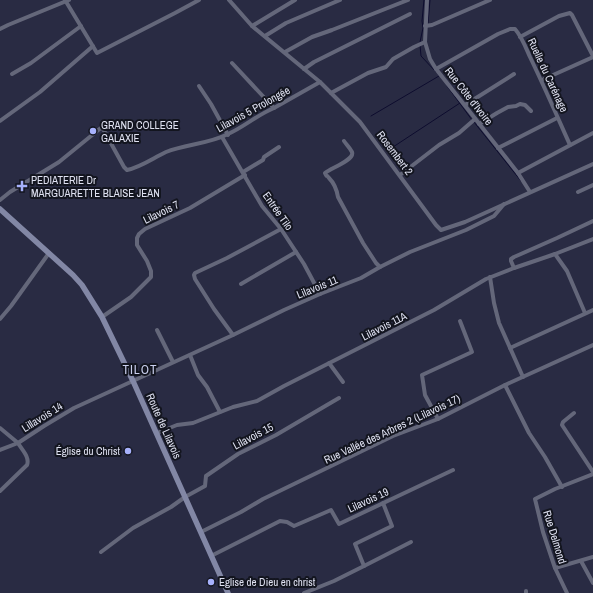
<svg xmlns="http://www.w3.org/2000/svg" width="593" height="593" font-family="'Archivo Narrow',sans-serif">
<rect width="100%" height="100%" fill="#292b43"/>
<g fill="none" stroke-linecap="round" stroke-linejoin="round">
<!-- stream -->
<g stroke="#0d0c2e" stroke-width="1">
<polyline points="428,23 430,0"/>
<polyline points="420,42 423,28 422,21 424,0"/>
<polyline points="420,45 421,56 436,72"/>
<polyline points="447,86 472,120"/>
<polyline points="371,116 439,76"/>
<polyline points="474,122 521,181"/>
<polyline points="390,149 460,103"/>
</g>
<!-- street -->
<g stroke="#64677a" stroke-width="4">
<polyline points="65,0 97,53 175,13 199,0"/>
<polyline points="229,0 252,26 320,82 360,122 436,225 441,230 465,222 593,164"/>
<polyline points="427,0 425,42 430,59 436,69 518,173 530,192"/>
<polyline points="252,26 295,0"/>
<polyline points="425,26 432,25 490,0"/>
<polyline points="0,29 8,25 69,0"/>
<polyline points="265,36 286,23 340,0"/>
<polyline points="520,37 559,16 570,13 572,15 593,56"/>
<polyline points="285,52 312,37 332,30 408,0"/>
<polyline points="232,63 274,108"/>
<polyline points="304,69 314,62 410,14"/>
<path d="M436 69 498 34 510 29H515C522 37 526 48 530 57 544 86 557 116 570 145"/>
<polyline points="12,74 31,63 81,26"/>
<polyline points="542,80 593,57"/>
<polyline points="199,86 211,104 228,135"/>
<polyline points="331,93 368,73 386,67 393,59 414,47 425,42"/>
<polyline points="465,105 514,74"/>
<polyline points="0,121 40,92 93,46"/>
<polyline points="479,124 497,113 508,107 516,106 520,104 525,105 531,111"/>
<polyline points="222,137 262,206 281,229 304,264 320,294"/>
<path d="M344 141C346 144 350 148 352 152 355 160 331 168 325 173 328 179 325 173 329 178 334 183 337 191 338 197L363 243 376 263 380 267"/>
<polyline points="498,148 557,118"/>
<polyline points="243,172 263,160 264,157 279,147"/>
<polyline points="518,173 593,133"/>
<polyline points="400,175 439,145 459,133 475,119"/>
<polyline points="578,192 593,185"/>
<path d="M0 200 10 192 59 162 102 127 124 167 127 170C141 167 153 158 166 152 186 144 209 144 228 134 244 127 257 115 274 108L320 82"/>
<polyline points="555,254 593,239"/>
<polyline points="514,268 511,261 511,259 514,257 557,238 593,221"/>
<polyline points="490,277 494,303 499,323 523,377"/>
<polyline points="241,284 296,252"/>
<polyline points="102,317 131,297 151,277 151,271 147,261 137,245 137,238 139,234 145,229 190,208 245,175"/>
<polyline points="0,319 11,306 49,253"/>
<polyline points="157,330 173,362"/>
<polyline points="233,335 214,309 195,279 194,275 195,273 227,258 281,229"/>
<polyline points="510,348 593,310"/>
<polyline points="190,355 198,375 207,387 220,412"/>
<polyline points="329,363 343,382"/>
<polyline points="505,385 529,433 545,457 562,487"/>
<polyline points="574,413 563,422 562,425 593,472"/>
<polyline points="438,419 425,395 422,375 472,352 460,321"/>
<polyline points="0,428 18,443 0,450"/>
<polyline points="157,433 177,425 193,423 233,407 257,401 284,386 434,310 486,279 514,268 555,254 567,271 585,313"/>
<path d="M0 491 27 465C30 457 22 450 18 443L44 426 74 408 233 335 284 310 320 294 361 278 380 267 410 252 466 230 494 216 504 204"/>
<polyline points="201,532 241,512 263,499 393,436 438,419 505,385 593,345"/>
<polyline points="101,552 133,528 171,507 185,497 205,486 206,476 238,454 276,435 327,405 339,398"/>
<polyline points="211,556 280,521 287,522 294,526 331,510 339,524 453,470"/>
<polyline points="581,561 593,583"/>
<polyline points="364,566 411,542"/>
<polyline points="555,568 593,557"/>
<polyline points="526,591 526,593"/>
<polyline points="304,593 334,581 364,566 355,544 392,526 383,503"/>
<polyline points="567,593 555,568 543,532 535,499 555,489 593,474"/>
</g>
<!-- secondary -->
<polyline stroke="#8287a5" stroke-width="5.5" points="0,209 73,275 82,285 102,317 133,381 228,593"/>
</g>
<!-- markers -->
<g fill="#a7b1fc" stroke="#13151f" stroke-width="1.5">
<circle cx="93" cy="131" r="4"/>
<path d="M20 180h4v4h4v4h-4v4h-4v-4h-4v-4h4z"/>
<circle cx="128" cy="451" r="4"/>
<circle cx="211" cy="582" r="4"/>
</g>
<g text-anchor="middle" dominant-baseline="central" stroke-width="4" stroke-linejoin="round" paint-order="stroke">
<!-- street labels -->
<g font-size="11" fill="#dfe1f1" stroke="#13151f">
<text transform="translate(548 75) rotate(65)">Ruelle du Carénage</text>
<text transform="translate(469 96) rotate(52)">Rue Côte d'Ivoire</text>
<text transform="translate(253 109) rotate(-29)">Lilavois 5 Prolongée</text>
<text transform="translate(395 153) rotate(53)">Rosembert 2</text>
<text transform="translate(278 211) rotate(55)">Entrée Tilo</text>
<text transform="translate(161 212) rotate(-26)">Lilavois 7</text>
<text transform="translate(317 287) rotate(-22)">Lilavois 11</text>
<text transform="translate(384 326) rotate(-27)">Lilavois 11A</text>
<text transform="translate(42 417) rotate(-32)">Lillavois 14</text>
<text transform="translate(164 426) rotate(66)">Route de Lilavois</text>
<text transform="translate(392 429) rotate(-25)">Rue Vallée des Arbres 2 (Lilavois 17)</text>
<text transform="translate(253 436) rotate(-28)">Lilavois 15</text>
<text transform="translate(368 500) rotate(-25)">Lilavois 19</text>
<text transform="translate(555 537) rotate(73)">Rue Delmond</text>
</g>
<!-- poi labels -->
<g font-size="11" fill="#dfe1f1" stroke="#13151f" text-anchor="start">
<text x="101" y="125">GRAND COLLEGE<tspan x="101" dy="13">GALAXIE</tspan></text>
<text x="31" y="180">PEDIATERIE Dr<tspan x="31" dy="13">MARGUARETTE BLAISE JEAN</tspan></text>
<text x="120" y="451" text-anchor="end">Église du Christ</text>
<text x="219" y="582">Eglise de Dieu en christ</text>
</g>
<!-- quarter labels -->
<g font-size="13" letter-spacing="1" fill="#cacfee" stroke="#13151f">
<text x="140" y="369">TILOT</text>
</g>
</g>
</svg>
